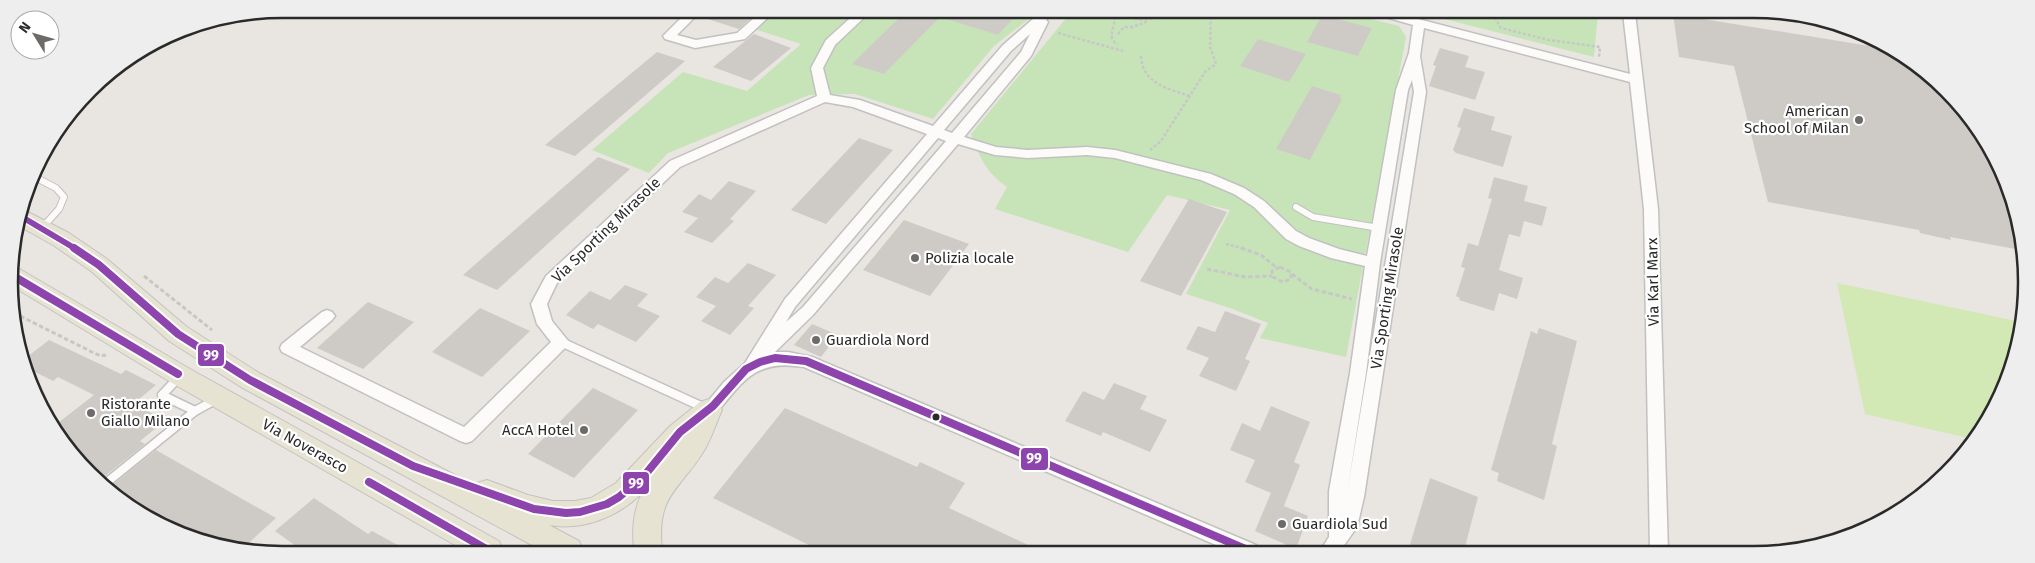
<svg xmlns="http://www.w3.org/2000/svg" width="2035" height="563" font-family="'Fira Sans',sans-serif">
<rect width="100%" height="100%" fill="#e9e5e0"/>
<!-- green -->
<g fill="#c7e4b8">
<polygon points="776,10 1036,11 1030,18 994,46 933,119 855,94 809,95 668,153 649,173 592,150 683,72 747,91 801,44 754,29"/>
<path d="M1072 11 1342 12 1399 26 1406 37 1346 357 1260 338 1268 323 1230 308 1186 294 1230 210 1167 195 1128 252 995 209 1007 187C986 172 980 158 971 134Z"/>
<polygon points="1421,13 1598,13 1594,57"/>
<polygon points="1742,14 1806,14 1848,31"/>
</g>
<!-- pitch -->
<polygon fill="#d2e9b5" points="1837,283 2021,322 2021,334 1990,418 1972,439 1865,414"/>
<!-- building -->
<g fill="#cecbc7">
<polygon points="704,10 760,10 739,29 698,16"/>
<polygon points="906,11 932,13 932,11 1020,11 998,35 940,17 884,74 852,64"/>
<polygon points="1673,14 1894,50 1905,55 1980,130 2021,228 2021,250 1950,237 1951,240 1920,233 1919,230 1768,202 1734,66 1679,57"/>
<polygon points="1322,15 1372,28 1358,56 1307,42"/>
<polygon points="754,34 791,48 751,81 713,67"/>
<polygon points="1258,39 1306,54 1289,82 1240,66"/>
<polygon points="1440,48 1469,56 1465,67 1485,72 1475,100 1429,86 1436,66 1433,65"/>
<polygon points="657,52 685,61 575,156 545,145"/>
<polygon points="1312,86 1341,95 1340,99 1342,99 1310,160 1276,149"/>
<polygon points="1464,108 1495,117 1491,130 1512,136 1503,167 1456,153 1453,150 1461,128 1457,127"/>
<polygon points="859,138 893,150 826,224 791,210"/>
<polygon points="598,157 630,169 497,290 463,275"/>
<polygon points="1494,177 1528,186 1524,201 1547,207 1542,226 1524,221 1520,237 1509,234 1499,270 1523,278 1517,299 1499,293 1494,311 1459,300 1460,298 1456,296 1465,268 1461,267 1468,243 1478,246 1492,199 1488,198"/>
<polygon points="729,181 756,191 730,219 734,221 712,243 684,232 698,218 682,212 699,194 711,200"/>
<polygon points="1189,199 1227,212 1181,296 1140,281"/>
<polygon points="904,220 969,244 930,296 863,270"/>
<polygon points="748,263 776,275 748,306 754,308 730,335 701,321 716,306 696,297 715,277 728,283"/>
<polygon points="625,285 648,294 637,306 660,316 636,342 598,324 593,329 566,315 590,291 610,300"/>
<polygon points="368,302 414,322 363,369 317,348"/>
<polygon points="480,308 530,331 482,377 432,352"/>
<polygon points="1225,311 1261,324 1245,359 1250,361 1236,391 1199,376 1209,358 1186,349 1198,326 1215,332"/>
<polygon points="812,324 838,335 821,357 794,345"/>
<polygon points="1539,328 1577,341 1552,444 1557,446 1544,500 1497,481 1499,473 1491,470 1531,331 1537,334"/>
<polygon points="49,340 121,374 126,370 156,385 133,404 166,420 140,441 145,444 101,479 65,447 54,426 94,395 58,377 53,381 25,367 22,361"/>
<polygon points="1114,383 1147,396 1140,409 1167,420 1150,452 1103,432 1101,436 1065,421 1083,391 1104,400"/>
<polygon points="593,388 638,410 574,478 528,454"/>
<polygon points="1271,406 1310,422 1294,462 1300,465 1284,506 1308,516 1296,549 1255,531 1271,493 1245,482 1255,460 1230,450 1242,423 1260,431"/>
<polygon points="785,408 917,467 920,462 965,483 949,508 1041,551 819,550 713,498"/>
<polygon points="156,450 276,518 242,549 229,549 145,518 110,487"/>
<polygon points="1430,478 1478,497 1464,551 1408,551"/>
<polygon points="314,498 368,534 372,531 405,549 300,549 275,531"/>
</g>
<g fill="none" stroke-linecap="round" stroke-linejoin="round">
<defs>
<g id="lane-far1">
<polyline points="1770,14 1829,23"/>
<polyline points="33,176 56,188 64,197 59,209 42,228"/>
<polyline points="1296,207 1313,217 1379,228"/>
</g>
<g id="lane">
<polyline points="561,342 705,408"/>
<polyline points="179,377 162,395 195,411 217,399"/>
<polyline points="106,483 195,411"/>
</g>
<g id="street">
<polygon points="689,10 702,10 677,35 696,40 737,33 763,10 776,10 745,39 695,48 665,39 663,36"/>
<path d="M858 11H871L835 45 823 68 830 95 860 100 933 126 1003 45 1042 11H1055L1046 20 1048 22 1031 56 964 137 996 147 1028 150 1087 147 1115 150 1211 174 1244 188 1264 201 1296 231 1309 238 1339 249 1367 256 1396 90 1409 53 1413 25 1375 14 1373 12 1395 13 1630 74 1623 13H1635L1658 209 1668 552H1650L1644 209 1630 82 1424 28 1420 56 1426 92 1364 497 1357 527 1340 551H1320L1329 537V491L1350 373 1365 266 1331 258 1299 246 1286 239 1254 207 1234 194 1201 180 1115 158 1087 155 1028 158 995 155 958 144 813 315 775 352H788L812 357 1256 545 1259 551H1230L804 367C755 359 743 381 715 415L709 417 703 415 701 410 724 382 745 363 785 299 927 134 853 107 825 102 680 167 557 283 547 304 552 321 569 342 567 346 472 441 466 443 460 441 282 352 280 348 282 344 322 312 327 310 332 312 335 316 332 320 300 347 464 427 551 342 537 324 531 304 546 276 670 161 817 96 811 68 826 40ZM1030 34 1021 52 952 133 944 130 1011 51ZM1412 80 1414 92 1347 493 1366 373 1380 263 1408 90ZM938 138 946 141 803 307 786 322 795 307Z"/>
</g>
<g id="primary">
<path d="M24 210 69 233 107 259 187 327 259 373 476 486 477 483 487 480 528 495 553 501H575L591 498 616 483 670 426 700 402 709 399 718 402 722 410C716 423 712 437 705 449 679 492 656 494 662 550H634C632 529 633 512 642 493 618 517 583 531 549 525L579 541 583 550H541L241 387 169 341 91 271 53 245 19 226Z"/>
<polygon points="10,265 18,268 190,369 499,541 503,550 462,549 172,383 12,286"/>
</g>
</defs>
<!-- lane-far1 casing -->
<use href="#lane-far1" stroke="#c2c1c1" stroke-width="8"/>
<!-- lane casing -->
<use href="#lane" stroke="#c2c1c1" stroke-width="11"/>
<!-- street casing -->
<use href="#street" stroke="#c2c1c1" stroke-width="3"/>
<!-- primary casing -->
<use href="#primary" stroke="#c4c3c1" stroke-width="2"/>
<!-- path-far1 -->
<g stroke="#c8c7c7" stroke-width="2.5" stroke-dasharray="3 2" stroke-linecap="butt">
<polyline points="1117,12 1111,36 1115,43 1118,44"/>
<path d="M1121 12C1135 21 1151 23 1165 12"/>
<polyline points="1492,13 1501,28 1549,40 1600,47 1599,57"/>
<polyline points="1132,29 1132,27 1149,21"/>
<polyline points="1058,33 1123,51"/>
<polyline points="1118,34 1124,27 1132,27"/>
<path d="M1141 56C1142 83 1168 89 1190 96"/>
<polyline points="1150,150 1161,141 1205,72 1216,64 1210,47 1211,12"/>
<polyline points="1226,244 1246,249"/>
</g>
<!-- path -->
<g stroke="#c8c7c7" stroke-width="3" stroke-dasharray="4.5 2.5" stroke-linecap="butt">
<polyline points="1241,248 1261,255 1277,268"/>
<polygon points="1280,267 1291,272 1291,279 1283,282 1273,277 1272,271"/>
<polyline points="1207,269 1245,277 1272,276"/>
<polyline points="1292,274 1312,289 1352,299"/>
<polyline points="144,276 212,330"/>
<polyline points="14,313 92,352 101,356 106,355"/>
</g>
<!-- lane-far1 -->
<use href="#lane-far1" stroke="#fcfbfa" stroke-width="6"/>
<!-- lane -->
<use href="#lane" stroke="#fcfbfa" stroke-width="8"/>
<!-- street -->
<use href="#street" fill="#fcfbfa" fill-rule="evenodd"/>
<!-- primary -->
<use href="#primary" fill="#e6e3d3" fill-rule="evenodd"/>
<defs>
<polyline id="bus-1-far1" points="22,217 76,249"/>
<g id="bus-1">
<polyline points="74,248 99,265 178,334 250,380 413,466 534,509 566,513 580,512 607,504 619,497 644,476 680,432 713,406 746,369 760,362 775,358 806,361 1250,551"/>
<polyline points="10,274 178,374"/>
<polyline points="369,482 488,550"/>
</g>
</defs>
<!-- bus-1-far1 casing -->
<use href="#bus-1-far1" stroke="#fff" stroke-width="9"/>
<!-- bus-1 casing -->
<use href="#bus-1" stroke="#fff" stroke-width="12"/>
<!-- bus-1-far1 -->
<use href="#bus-1-far1" stroke="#8e44ad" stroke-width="6"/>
<!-- bus-1 -->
<use href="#bus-1" stroke="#8e44ad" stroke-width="8"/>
</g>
<!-- markers -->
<g fill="#6d6b6a" stroke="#fff" stroke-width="2">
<circle cx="1859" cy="120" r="5"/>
<circle cx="915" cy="258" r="5"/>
<circle cx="816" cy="340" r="5"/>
<circle cx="91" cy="413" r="5"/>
<circle cx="584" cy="430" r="5"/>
<circle cx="1282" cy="524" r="5"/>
</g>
<circle fill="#2a2a2a" stroke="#fff" stroke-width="2" cx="936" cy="417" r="4.5"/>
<g text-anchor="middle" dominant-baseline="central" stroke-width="4.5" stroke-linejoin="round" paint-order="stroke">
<!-- poi labels -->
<g font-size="15" fill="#2a2a2a" stroke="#fff" text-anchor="start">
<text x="1849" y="111" text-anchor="end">American<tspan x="1849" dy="17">School of Milan</tspan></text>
<text x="925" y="258">Polizia locale</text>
<text x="826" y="340">Guardiola Nord</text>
<text x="101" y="404">Ristorante<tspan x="101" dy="17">Giallo Milano</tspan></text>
<text x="574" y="430" text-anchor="end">AccA Hotel</text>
<text x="1292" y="524">Guardiola Sud</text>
</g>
<!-- street labels -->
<g font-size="15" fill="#2a2a2a" stroke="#fff">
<text transform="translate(606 230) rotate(-44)">Via Sporting Mirasole</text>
<text transform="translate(1653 282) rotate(-91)">Via Karl Marx</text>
<text transform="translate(1387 298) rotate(-81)">Via Sporting Mirasole</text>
<text transform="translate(305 446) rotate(29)">Via Noverasco</text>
</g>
</g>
<!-- crop -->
<path d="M0 0H2035V563H0ZM282 18H1754A264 264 0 0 1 2018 282V282A264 264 0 0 1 1754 546H282A264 264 0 0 1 18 282V282A264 264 0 0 1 282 18Z" fill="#eee" fill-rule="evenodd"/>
<path fill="none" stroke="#2a2a2a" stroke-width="2.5" d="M282 18H1754A264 264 0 0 1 2018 282V282A264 264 0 0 1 1754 546H282A264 264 0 0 1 18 282V282A264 264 0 0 1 282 18Z"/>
<g stroke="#fff" stroke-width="2">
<rect x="197" y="343" width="28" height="24" rx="5" fill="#8e44ad"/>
<rect x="1020" y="447" width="29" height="24" rx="5" fill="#8e44ad"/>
<rect x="622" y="471" width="28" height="24" rx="5" fill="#8e44ad"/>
</g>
<g font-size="14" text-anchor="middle" font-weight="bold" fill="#fff">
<text x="211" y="360">99</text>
<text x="1034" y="463">99</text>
<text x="636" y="488">99</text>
</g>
<!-- north arrow -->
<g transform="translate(35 35) rotate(307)"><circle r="24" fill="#ffffff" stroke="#aaaaaa"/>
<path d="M0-4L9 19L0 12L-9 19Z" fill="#6d6b6a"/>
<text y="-8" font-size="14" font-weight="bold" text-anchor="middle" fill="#2a2a2a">N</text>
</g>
</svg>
